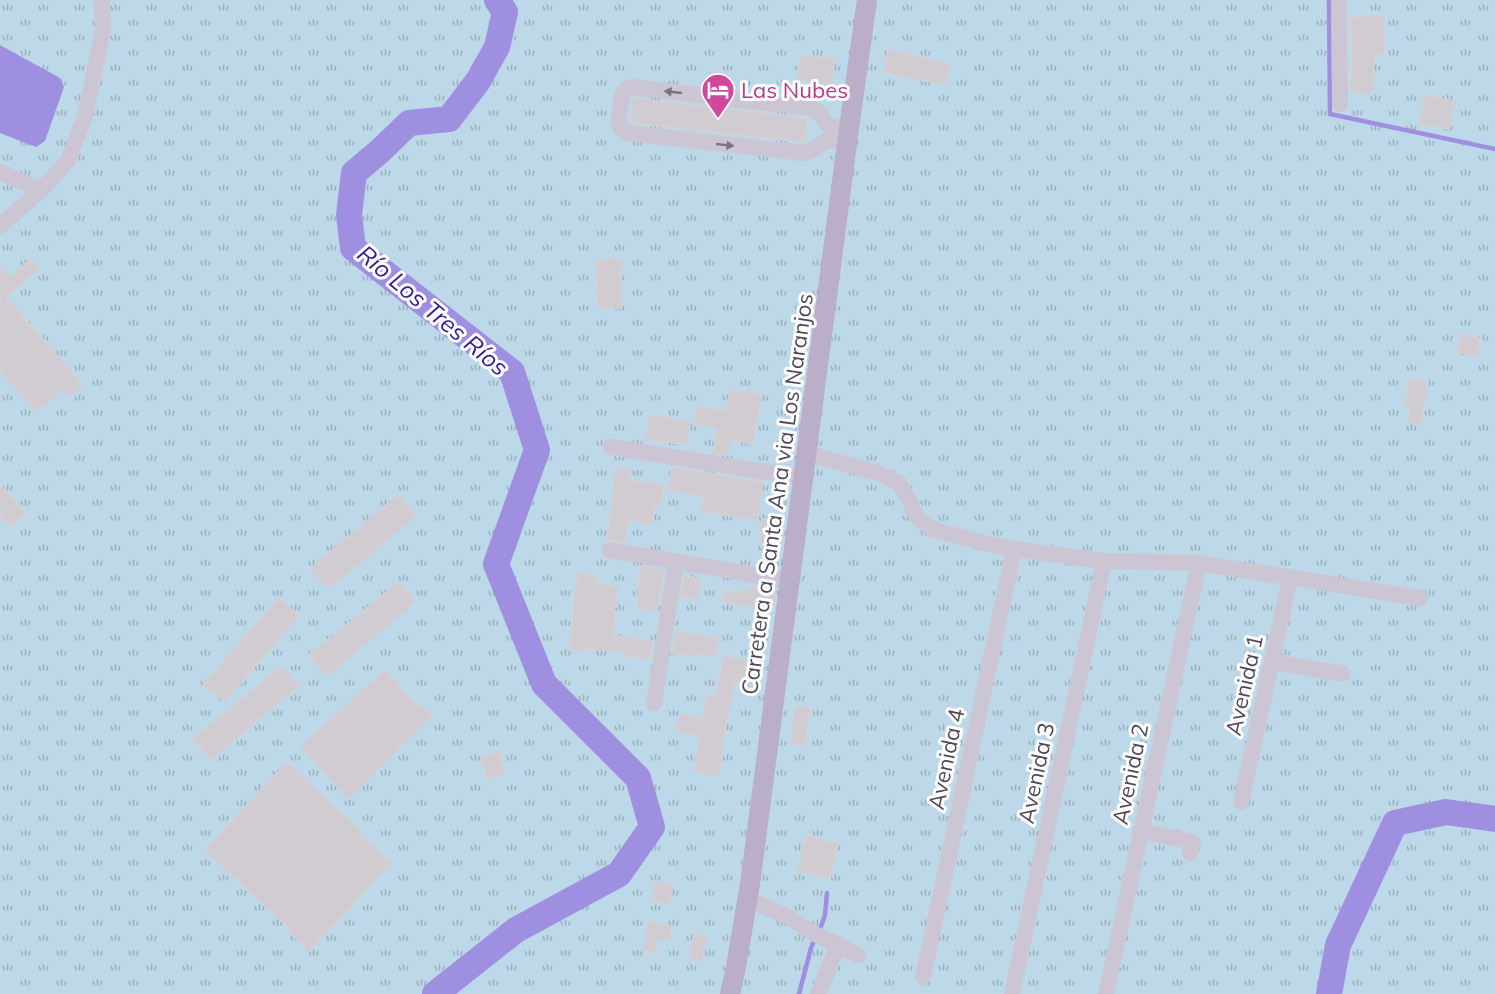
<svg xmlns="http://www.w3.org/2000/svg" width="1495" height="994" font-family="Mulish,sans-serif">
<defs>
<pattern id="park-tufts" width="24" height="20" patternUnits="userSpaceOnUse" patternTransform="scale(1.5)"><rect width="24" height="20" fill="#bdd8e8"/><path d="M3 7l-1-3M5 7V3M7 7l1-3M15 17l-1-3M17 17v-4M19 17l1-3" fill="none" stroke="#9cb1bf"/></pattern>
</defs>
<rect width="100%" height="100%" fill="#eeeeeb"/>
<!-- park -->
<rect fill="url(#park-tufts)" x="0" y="0" width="1495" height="994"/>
<!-- water -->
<polygon fill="#9f8fe0" points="0,45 60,78 64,87 45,141 36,147 0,133"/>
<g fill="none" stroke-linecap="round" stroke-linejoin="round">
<!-- stream -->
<g stroke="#9f8fe0" stroke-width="4.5">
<polyline points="1329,0 1330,114 1495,149"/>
<polyline points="819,932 825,915 827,893"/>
<polyline points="799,994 811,948 815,939"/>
</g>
<!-- river -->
<g stroke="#9f8fe0" stroke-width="26">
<polyline points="435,994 516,930 619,874 652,827 638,778 544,684 496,564 537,450 512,372 353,248 349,215 354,173 380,151 409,123 449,119 478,81 497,47 505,12 497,0"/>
<polyline points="1329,994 1338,945 1395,823 1446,812 1495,819"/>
</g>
</g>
<!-- building -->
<g fill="#d1ccd2" stroke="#d4d0d6" stroke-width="1.5">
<polygon points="1383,16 1385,54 1375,54 1372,93 1350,92 1352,52 1350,17"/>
<polygon points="888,50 951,64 945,85 884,73"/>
<polygon points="801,55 835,59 832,84 798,80"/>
<polygon points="1425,95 1455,101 1449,129 1419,123"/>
<polygon points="633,98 807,118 805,142 631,123 630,121"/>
<polygon points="31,259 39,268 6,297 83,385 69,397 63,390 37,412 0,371 0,267 9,278"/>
<polygon points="621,259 621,308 598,308 596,260"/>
<polygon points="1462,333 1481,338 1476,357 1457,352"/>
<polygon points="1410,378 1428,382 1420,425 1407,422 1410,408 1404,407"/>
<polygon points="730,389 762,394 753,444 731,440 728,455 713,453 717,428 694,424 697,406 726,411"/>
<polygon points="649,415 669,417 668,419 690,422 687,445 646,439"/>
<polygon points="616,467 631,469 629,480 664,485 660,506 654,505 652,524 628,521 625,542 607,540"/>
<polygon points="672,467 763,482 758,520 701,511 704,496 668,490"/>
<polygon points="0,485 25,513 10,526 0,515"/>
<polygon points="399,495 416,516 328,589 310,569"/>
<polygon points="762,519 773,520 769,546 759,544"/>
<polygon points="640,566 664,570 657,612 637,609"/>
<polygon points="579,572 596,577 595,583 618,587 614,612 616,612 613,636 653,641 650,659 625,656 625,652 585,648 585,651 570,650 575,587"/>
<polygon points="684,576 701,579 698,599 681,597"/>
<polygon points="399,582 415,602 328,676 309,655"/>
<polygon points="755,586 769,588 775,600 774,607 759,614 755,606 723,603 724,591 741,592"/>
<polygon points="279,598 299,616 225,701 202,686"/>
<polygon points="676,632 700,634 700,636 718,638 716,656 698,655 698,656 672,654"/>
<polygon points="723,656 759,663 755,685 735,681 721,750 723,750 719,776 693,771 700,736 675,731 679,714 702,719 707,696 716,698"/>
<polygon points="282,666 299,686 211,760 193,739"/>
<polygon points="385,670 409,698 432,715 348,799 301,746"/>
<polygon points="795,706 810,708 804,746 790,744"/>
<polygon points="499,752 505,774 487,779 481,756"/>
<polygon points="287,762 362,832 360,834 391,863 309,951 289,932 291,930 205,850"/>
<polygon points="807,835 838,844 830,879 797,870"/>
<polygon points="656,881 673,886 669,904 651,900"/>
<polygon points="648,921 672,926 670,940 658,938 656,953 643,951"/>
<polygon points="694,933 707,936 702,961 689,958"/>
</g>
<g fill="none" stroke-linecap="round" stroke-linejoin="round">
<!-- minor -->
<g stroke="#ccc6d4" stroke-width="16">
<polyline points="1339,0 1340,104"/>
<polyline points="847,142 827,140 813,150 804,153 627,133 621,128 618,121 622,96 625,90 631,87 810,108 816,110 822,116 827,124 834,127 849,128"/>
<polyline points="0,172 41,190"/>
<polyline points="0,226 41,190 68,161 85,116 103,30 102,0"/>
<polyline points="611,447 803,478"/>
<polyline points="806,453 877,473 899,483 909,500 915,514 931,529 984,543 1014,549 1104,561 1199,563 1420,598"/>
<polyline points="609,550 789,581"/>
<polyline points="1272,662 1343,674"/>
<polyline points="654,703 676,561"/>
<polyline points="1241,802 1290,578"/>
<polyline points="1140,831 1193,842 1190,853"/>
<polyline points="747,899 786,916 817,935 858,955"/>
<polyline points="923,977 1014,549"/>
<polyline points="818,994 838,945"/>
<polyline points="1012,994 1104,561"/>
<polyline points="1106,994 1199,563"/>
</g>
<!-- major -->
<polyline stroke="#baaec8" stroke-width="20" points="730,994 736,967 750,884 849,128 867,0"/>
</g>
<!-- one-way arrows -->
<defs><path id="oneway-solid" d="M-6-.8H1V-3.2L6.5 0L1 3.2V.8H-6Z" transform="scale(1.5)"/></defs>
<g fill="#7a7382">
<use href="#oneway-solid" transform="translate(673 92) rotate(-174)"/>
<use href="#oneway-solid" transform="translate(725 145) rotate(6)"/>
</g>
<!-- icons -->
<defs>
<symbol id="hotel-pin" viewBox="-11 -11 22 30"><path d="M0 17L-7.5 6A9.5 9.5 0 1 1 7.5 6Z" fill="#d1479c" stroke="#fff"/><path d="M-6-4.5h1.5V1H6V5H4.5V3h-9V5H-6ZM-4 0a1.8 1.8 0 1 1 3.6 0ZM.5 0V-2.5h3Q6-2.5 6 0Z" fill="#fff"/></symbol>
</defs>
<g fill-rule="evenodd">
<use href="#hotel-pin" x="699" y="71" width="38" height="52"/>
</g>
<g text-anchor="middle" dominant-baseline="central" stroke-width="6" stroke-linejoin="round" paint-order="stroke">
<!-- hotel labels -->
<g font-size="22" fill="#b23c85" stroke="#fff" text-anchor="start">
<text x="741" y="90">Las Nubes</text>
</g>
<!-- street labels -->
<g font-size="22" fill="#4e4656" stroke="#fff">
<text transform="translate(777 494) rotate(-82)">Carretera a Santa Ana via Los Naranjos</text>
<text transform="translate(1244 685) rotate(-77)">Avenida 1</text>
<text transform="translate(946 759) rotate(-78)">Avenida 4</text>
<text transform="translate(1036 773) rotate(-78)">Avenida 3</text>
<text transform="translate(1130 774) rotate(-78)">Avenida 2</text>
</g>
<!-- water labels -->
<g font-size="24" font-style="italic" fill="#331c93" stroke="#fff">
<text transform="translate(433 310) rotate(40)">Río Los Tres Ríos</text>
</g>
</g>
</svg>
